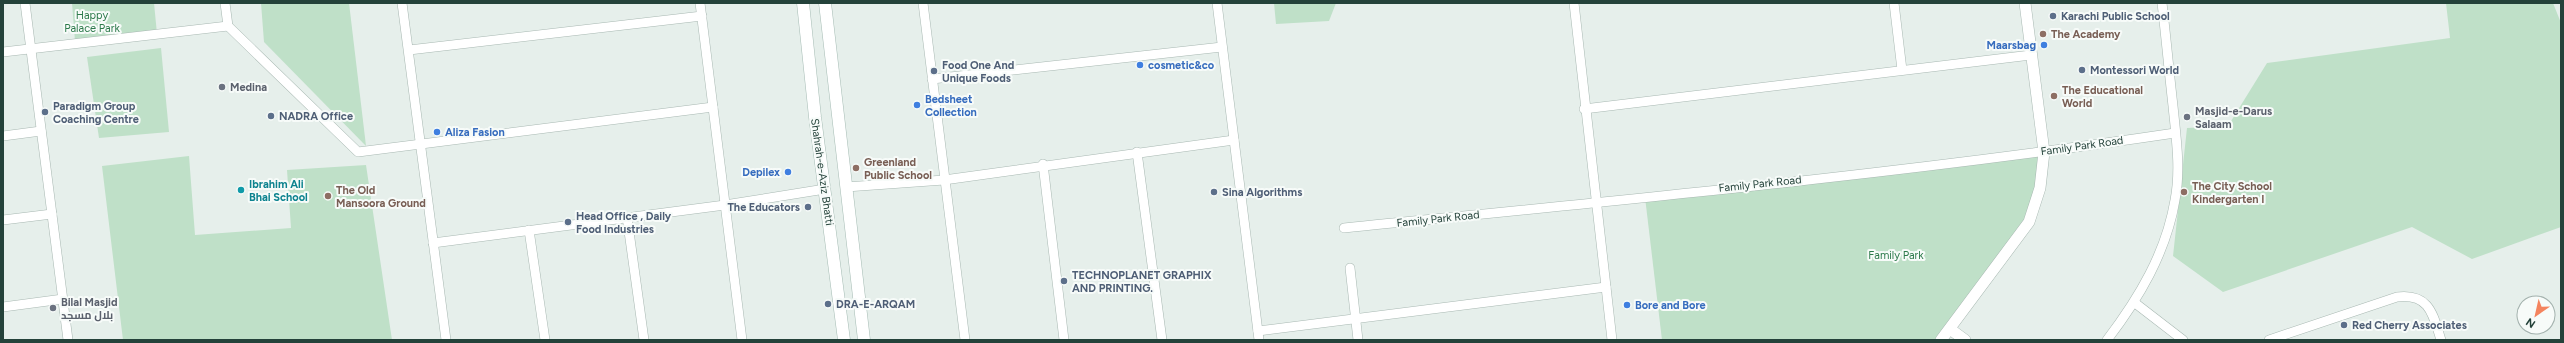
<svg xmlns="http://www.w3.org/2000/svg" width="2564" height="343" font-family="Figtree,Cairo,sans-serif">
<rect width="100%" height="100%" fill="#e6efeb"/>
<!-- green -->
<g fill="#bfe0c8">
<polygon points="72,3 154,3 157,34 75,41"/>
<polygon points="261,3 349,3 366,146 264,42"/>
<polygon points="1274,3 1336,3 1329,21 1276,24"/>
<polygon points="2446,3 2553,3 2561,23 2561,227 2472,259 2412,227 2223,292 2173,256 2187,128 2228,126 2267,63 2450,38"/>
<polygon points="161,48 169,132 99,138 87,57"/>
<polygon points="2044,152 2029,222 1940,340 1662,340 1645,197"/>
<polygon points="189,156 195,235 291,228 287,170 366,165 392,340 123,340 102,166"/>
</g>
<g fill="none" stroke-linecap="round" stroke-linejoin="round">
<defs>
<g id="minor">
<polyline points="25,3 68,340"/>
<polyline points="225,3 228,26 358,152 713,107"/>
<polyline points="402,3 446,340"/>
<polyline points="700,3 742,340"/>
<polyline points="923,3 965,340"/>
<polyline points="1217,3 1259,340"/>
<polyline points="1574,3 1612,340"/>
<polyline points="1894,3 1902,70"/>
<polyline points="409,50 702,16"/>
<polyline points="3,52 228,26"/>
<polyline points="932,79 1222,47"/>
<polyline points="1584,109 2031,55"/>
<polyline points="3,136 41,131"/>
<polyline points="1137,152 1162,340"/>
<polyline points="1043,164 1064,340"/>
<polyline points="846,187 944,180 1234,140"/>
<polyline points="627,217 644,340"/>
<polyline points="3,220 52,214"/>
<path d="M1344 228C1621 200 1900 174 2175 133"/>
<polyline points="529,230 545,340"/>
<polyline points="433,243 725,205 825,189"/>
<polyline points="1350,268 1358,340"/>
<polyline points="2135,303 2183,340"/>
<polyline points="3,307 63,299"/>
<polyline points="1258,331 1606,287"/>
<path d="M2107 340C2139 298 2166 253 2175 200 2181 169 2176 137 2173 106 2169 71 2166 37 2162 3"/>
<path d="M2269 340 2397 297C2430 293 2433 315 2441 340"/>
</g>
<g id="tertiary">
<polyline points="1950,329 1965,340"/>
<polyline points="1941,340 2029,222 2040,188 2044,152 2025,3"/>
</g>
<g id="secondary">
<polyline points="803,3 815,117 844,340"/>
<polyline points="825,3 864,340"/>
</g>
</defs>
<!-- minor casing -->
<use href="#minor" stroke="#a8b8b2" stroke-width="10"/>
<!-- tertiary casing -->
<use href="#tertiary" stroke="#a8b8b2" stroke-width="12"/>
<!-- secondary casing -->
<use href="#secondary" stroke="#a4bbb3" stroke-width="13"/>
<!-- minor -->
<use href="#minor" stroke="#fff" stroke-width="9"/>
<!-- tertiary -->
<use href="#tertiary" stroke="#fff" stroke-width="11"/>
<!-- secondary -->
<use href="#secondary" stroke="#fff" stroke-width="12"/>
</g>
<!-- markers -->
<g fill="#5c6f8a" stroke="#f7fbf9" stroke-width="1.5">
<circle cx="2053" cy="16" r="4"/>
<circle cx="2082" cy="70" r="4"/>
<circle cx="934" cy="71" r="4"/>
<circle cx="45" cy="112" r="4"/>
<circle cx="271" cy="116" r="4"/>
<circle cx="1214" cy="192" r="4"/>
<circle cx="808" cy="207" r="4"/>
<circle cx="568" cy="222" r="4"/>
<circle cx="1064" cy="281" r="4"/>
<circle cx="828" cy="304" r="4"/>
<circle cx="2344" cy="325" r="4"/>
</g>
<g fill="#8d6e63" stroke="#f7fbf9" stroke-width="1.5">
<circle cx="2043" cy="34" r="4"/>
<circle cx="2054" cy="96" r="4"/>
<circle cx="856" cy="168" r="4"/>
<circle cx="2184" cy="192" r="4"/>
<circle cx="328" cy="196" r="4"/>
</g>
<g fill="#3f7fe0" stroke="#f7fbf9" stroke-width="1.5">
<circle cx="2044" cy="45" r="4"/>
<circle cx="1140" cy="65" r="4"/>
<circle cx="917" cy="105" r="4"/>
<circle cx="437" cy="132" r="4"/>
<circle cx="788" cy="172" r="4"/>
<circle cx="1627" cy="305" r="4"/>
</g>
<g fill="#6b7280" stroke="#f7fbf9" stroke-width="1.5">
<circle cx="222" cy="87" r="4"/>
<circle cx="2187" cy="117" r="4"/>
<circle cx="53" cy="308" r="4"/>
</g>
<circle fill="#0f9aa8" stroke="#f7fbf9" stroke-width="1.5" cx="241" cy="190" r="4"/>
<g text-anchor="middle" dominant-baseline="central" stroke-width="4" stroke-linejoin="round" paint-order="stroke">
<!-- park labels -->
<g font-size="11" fill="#2d7a4b" stroke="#f7fbf9">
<text x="92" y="15">Happy<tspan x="92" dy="13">Palace Park</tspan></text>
<text x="1896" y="255">Family Park</text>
</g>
<!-- service labels -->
<g font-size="11" font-weight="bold" fill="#4e5e75" stroke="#f7fbf9" text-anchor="start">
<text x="2061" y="16">Karachi Public School</text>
<text x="942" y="65">Food One And<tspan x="942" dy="13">Unique Foods</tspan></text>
<text x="2090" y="70">Montessori World</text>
<text x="53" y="106">Paradigm Group<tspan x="53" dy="13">Coaching Centre</tspan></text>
<text x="279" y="116">NADRA Office</text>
<text x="1222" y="192">Sina Algorithms</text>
<text x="800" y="207" text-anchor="end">The Educators</text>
<text x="576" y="216">Head Office , Daily<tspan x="576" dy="13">Food Industries</tspan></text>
<text x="1072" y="275">TECHNOPLANET GRAPHIX<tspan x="1072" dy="13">AND PRINTING.</tspan></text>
<text x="836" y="304">DRA-E-ARQAM</text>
<text x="2352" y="325">Red Cherry Associates</text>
</g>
<!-- education labels -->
<g font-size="11" font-weight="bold" fill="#785e54" stroke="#f7fbf9" text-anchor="start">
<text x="2051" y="34">The Academy</text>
<text x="2062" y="90">The Educational<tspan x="2062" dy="13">World</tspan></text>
<text x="864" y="162">Greenland<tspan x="864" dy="13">Public School</tspan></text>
<text x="2192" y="186">The City School<tspan x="2192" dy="13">Kindergarten I</tspan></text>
<text x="336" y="190">The Old<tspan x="336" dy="13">Mansoora Ground</tspan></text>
</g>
<!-- shop labels -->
<g font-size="11" font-weight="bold" fill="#366cbe" stroke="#f7fbf9" text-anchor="start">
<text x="2036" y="45" text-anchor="end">Maarsbag</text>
<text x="1148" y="65">cosmetic&amp;co</text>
<text x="925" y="99">Bedsheet<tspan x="925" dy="13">Collection</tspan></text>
<text x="445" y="132">Aliza Fasion</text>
<text x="780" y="172" text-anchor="end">Depilex</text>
<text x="1635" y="305">Bore and Bore</text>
</g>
<!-- worship labels -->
<g font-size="11" font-weight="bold" fill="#5b616d" stroke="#f7fbf9" text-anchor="start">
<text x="230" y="87">Medina</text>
<text x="2195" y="111">Masjid-e-Darus<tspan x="2195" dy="13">Salaam</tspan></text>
<text x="61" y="302">Bilal Masjid<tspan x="61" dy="13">بلال مسجد</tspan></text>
</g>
<!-- street labels -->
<g font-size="11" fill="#24423a" stroke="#f7fbf9">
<text transform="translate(2082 146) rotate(-8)">Family Park Road</text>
<text transform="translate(822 172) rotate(82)">Shahrah-e-Aziz Bhatti</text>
<text transform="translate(1760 184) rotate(-6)">Family Park Road</text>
<text transform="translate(1438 219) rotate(-6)">Family Park Road</text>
</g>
<!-- culture labels -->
<g font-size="11" font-weight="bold" fill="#0d838f" stroke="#f7fbf9" text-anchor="start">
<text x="249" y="184">Ibrahim Ali<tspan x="249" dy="13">Bhai School</tspan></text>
</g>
</g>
<!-- border -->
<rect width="2564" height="343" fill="none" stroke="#24423a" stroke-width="8"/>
<!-- north arrow -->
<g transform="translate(2536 315) rotate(214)"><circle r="19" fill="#f7fbf9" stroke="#a3b1ad"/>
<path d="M0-3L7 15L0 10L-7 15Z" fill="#f4845f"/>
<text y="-6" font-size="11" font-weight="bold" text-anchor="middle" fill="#24423a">N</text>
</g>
</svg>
